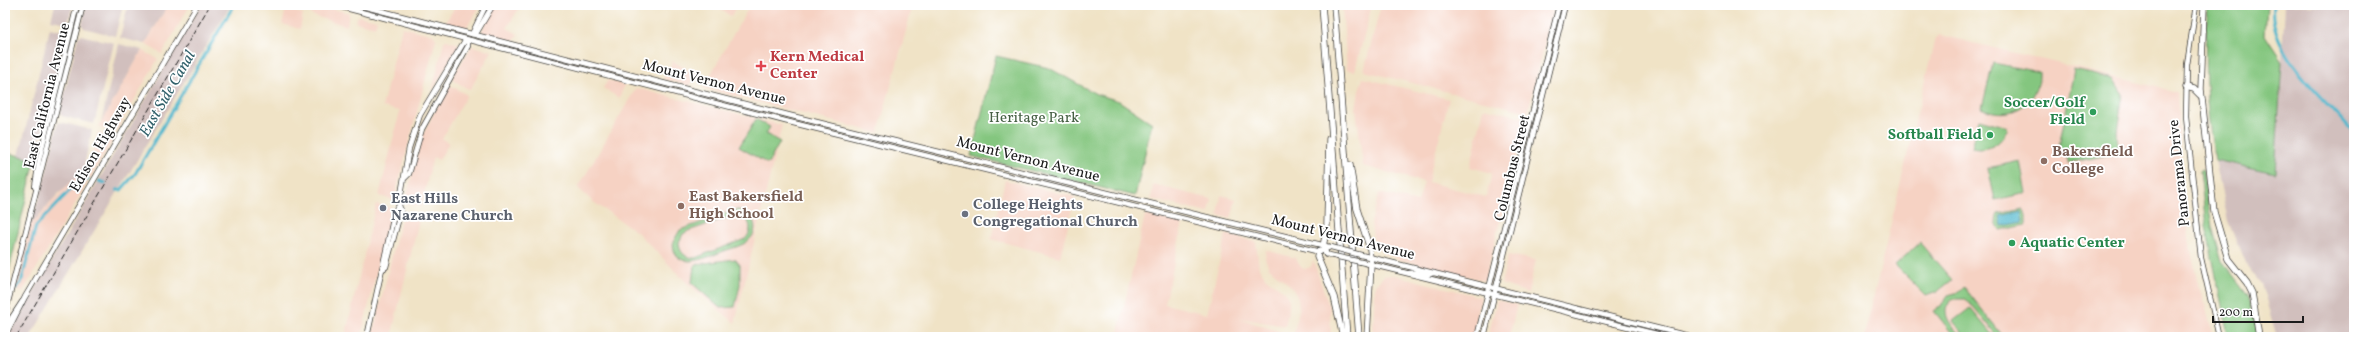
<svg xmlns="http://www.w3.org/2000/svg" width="2359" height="342" font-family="Vollkorn,serif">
<rect width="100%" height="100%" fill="#fff"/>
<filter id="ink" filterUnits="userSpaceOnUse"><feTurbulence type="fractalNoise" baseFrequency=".025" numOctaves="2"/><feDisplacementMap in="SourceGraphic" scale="8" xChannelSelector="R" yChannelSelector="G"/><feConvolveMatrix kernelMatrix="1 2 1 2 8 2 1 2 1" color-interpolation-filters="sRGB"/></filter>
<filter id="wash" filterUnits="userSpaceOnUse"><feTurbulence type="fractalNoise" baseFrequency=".012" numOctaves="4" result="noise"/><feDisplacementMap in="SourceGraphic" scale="16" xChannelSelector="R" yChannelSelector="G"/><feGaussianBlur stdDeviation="0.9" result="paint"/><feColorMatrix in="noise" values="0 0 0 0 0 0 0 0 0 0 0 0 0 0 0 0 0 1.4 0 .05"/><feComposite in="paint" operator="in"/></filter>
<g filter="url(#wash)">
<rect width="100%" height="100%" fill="#f0e3c6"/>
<!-- built -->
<g fill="#f6d2c3">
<polygon points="168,5 190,5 162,54 145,44"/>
<polygon points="318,5 349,13 347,26 311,15 314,6"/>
<polygon points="456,5 481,5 466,28 445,23"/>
<polygon points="495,5 521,5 507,28 518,34 514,41 481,32"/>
<polygon points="712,5 737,5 731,16"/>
<polygon points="750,5 913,5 878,133 703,88"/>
<polygon points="1342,5 1372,5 1355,71 1347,70"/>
<polygon points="1381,5 1554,5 1528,112 1364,71"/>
<polygon points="286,9 303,14 300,29 282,24"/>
<polygon points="358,16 377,20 375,27 355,22"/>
<polygon points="402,27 434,35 436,39 394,200 379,196 400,111 382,107"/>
<polygon points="1940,35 2177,92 2183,193 2191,251 2198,285 2202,292 2213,337 1864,337 1935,38"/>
<polygon points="447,40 459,44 432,92 444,41"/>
<polygon points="472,46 492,51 470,90 453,80 452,77"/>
<polygon points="142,50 158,59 114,135 99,126"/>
<polygon points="673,61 696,75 690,86 663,79"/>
<polygon points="1363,78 1449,99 1428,182 1486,197 1492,173 1470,167 1484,108 1526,118 1485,281 1401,260 1383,253 1374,244 1371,223 1379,193 1418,202 1424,182 1363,166 1356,109 1359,90"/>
<polygon points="608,80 625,85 619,98 603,88"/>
<polygon points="450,85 467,95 442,139 449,143 439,160 433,157 421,207 405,203 421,139 447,86"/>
<polygon points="636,88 782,125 735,323 688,284 637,232 592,201 578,188"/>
<polygon points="98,132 113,140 23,291 14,289 29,227 71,181 89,166"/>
<polygon points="1005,180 1075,197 1060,257 991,239"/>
<polygon points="1153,185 1212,199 1209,212 1207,213 1151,199"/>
<polygon points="1221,195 1236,199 1231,219 1218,215"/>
<polygon points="376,204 392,208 387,229 361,337 345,337"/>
<polygon points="403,211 420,216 392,333 398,335 397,337 372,337"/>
<polygon points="1145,215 1183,223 1165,304 1207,314 1226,234 1256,242 1259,268 1266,278 1285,292 1289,300 1289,309 1285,326 1239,318 1287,334 1285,337 1117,337"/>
<polygon points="1266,250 1295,258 1301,267 1304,269 1311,267 1313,260 1330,309 1331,337 1293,337 1299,310 1298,298 1291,286 1269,268 1265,258"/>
<polygon points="1508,255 1536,260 1528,293 1501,284"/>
<polygon points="1394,275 1481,297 1473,337 1373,337 1375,285 1384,276"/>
<polygon points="1497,300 1517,305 1509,337 1488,337"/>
</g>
<!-- industrial -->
<g fill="#d1bfbd">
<polygon points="55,5 73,5 68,23 51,20"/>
<polygon points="86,5 123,5 115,36 84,28 82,25"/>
<polygon points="128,5 168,5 145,44 120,38"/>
<polygon points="201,5 231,5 30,337 7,337"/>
<polygon points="2285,5 2354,5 2354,337 2277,337 2261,284 2245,263 2228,221 2215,160 2275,173"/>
<polygon points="50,28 63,31 66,34 35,160 19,156"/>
<polygon points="81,35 114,43 94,124 62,116 60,113 78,37"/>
<polygon points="119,44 142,50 101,123"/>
<polygon points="60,122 92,130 83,171 57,195 29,227 42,189 58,123"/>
</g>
<!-- green -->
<g fill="#84c67f" stroke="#50714e" fill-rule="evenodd">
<path d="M2208 5H2267L2265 35 2282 61 2275 173 2215 160C2205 106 2203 60 2208 5Z"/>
<polygon points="996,56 1049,68 1096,94 1119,101 1152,123 1135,196 971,156"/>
<path d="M1993 63 2039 72C2041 103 2010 122 1982 108Z"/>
<polygon points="2074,70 2114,79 2123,94 2117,131 2118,153 2068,163 2068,158 2058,152"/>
<polygon points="756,119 770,127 766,134 780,142 768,164 739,147"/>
<path d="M1979 119 2008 127C2003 143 1989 152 1972 148Z"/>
<polygon points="5,152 35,160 5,288"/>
<polygon points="2020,161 2026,193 1995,200 1988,168"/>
<polygon points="2203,170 2212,227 2222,261 2248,295 2260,337 2228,336 2206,226 2200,171"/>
<path d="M2023 209 2027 215V225L2000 230C1996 225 1995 220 1998 214Z"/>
<path d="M736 210C751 210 762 228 749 240 743 246 732 248 724 251 708 257 673 274 673 242L680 230ZM738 214C750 218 754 230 745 239L695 258C685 258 679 252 679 242L683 234 688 231Z"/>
<polygon points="1920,243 1952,280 1937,292 1926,296 1895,265"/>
<polygon points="735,259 740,265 740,285 735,307 720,308 692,283 694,266 697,264"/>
<path d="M1964 287 2003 336V337H1998L1966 299H1953C1937 312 1952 326 1962 337H1955L1934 311 1940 307 1948 295 1959 292Z"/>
<polygon points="1970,308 1994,337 1966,337 1953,321"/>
</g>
<!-- water -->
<polygon fill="#4fb7cd" stroke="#366a74" points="2022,211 2024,222 2002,226 2000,216"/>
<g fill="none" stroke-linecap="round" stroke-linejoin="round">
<!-- canal -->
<g stroke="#4fb7cd" stroke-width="3">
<path d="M2273 5C2267 53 2326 99 2354 134"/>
<polyline points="99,181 105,183"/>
<polyline points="117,190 121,190 135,174 234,5"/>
<polyline points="16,288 21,283 36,226 74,186 88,179"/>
</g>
</g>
</g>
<g filter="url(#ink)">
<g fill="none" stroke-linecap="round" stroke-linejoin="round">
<defs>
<g id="major">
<polyline points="334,5 785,121 1320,252"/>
<polyline points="358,5 792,116 1326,246"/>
<polyline points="2196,5 2187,65 2186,117 2201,258 2219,337"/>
<polyline points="472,34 477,32 493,5"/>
<polyline points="472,34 486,5"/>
<polyline points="405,178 409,174 422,129 468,46 468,40"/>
<polyline points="35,187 39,160 77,5"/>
<polyline points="1369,246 1371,261"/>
<polyline points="1361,255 1693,337"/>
<polyline points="1361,262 1669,337"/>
<polyline points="383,269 386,267 401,210 399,206"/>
<path d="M1409 273C1418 271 1425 277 1434 273"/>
<polyline points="5,314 83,5"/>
<polyline points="5,328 22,302"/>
<polyline points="5,336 25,297 197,5"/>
<polyline points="367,337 395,210 399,206 409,148 420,115 464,42 468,40"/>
<polyline points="1477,337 1559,5"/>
<polyline points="1484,337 1565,5"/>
</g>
<g id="highway">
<polyline points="1322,5 1347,337"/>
<polyline points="1334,5 1359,337"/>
<polyline points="2204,5 2201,89 2214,212 2228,259 2247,283 2252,293 2259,337"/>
<polyline points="2186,87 2194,89 2200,95"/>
<polyline points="1350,165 1357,209 1369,246"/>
<polyline points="1329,247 1318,252 1317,256 1334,297 1343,337"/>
<polyline points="1326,254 1323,247 1327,225 1329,139"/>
<polyline points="1367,337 1371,264"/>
</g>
</defs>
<!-- major casing -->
<use href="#major" stroke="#3c3a36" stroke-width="6"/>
<!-- highway casing -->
<use href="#highway" stroke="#3c3a36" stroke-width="7"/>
<!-- major -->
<use href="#major" stroke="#fff" stroke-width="4.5"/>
<!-- highway -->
<use href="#highway" stroke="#fff" stroke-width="5.5"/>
<!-- rail -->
<polyline stroke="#1c1c1c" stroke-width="1" stroke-dasharray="6 3" stroke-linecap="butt" points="16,337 210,5"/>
<defs>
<g id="major-bridge">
<polyline points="1331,247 1361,255"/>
<polyline points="1329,255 1361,262"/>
</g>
</defs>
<!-- major-bridge casing -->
<use href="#major-bridge" stroke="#3c3a36" stroke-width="6" stroke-linecap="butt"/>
<!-- major-bridge -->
<use href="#major-bridge" stroke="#fff" stroke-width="4.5"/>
</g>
</g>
<!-- markers -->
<path fill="#e0444e" stroke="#fff" stroke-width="1.5" d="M759 60h4v4h4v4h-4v4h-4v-4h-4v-4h4z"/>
<g fill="#2e9e5b" stroke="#fff" stroke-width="1.5">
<circle cx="2093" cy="112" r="4"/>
<circle cx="1990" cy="135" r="4"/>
<circle cx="2012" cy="243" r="4"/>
</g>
<g fill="#8d6e63" stroke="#fff" stroke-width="1.5">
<circle cx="2044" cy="161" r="4"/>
<circle cx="681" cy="206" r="4"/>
</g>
<g fill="#6b7280" stroke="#fff" stroke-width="1.5">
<circle cx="383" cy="208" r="4"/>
<circle cx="965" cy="214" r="4"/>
</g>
<g text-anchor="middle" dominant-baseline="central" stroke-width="3.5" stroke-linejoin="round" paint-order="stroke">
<!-- health labels -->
<g font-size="15" font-weight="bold" fill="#be3a42" stroke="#fff" text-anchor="start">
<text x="770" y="57">Kern Medical<tspan x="770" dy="17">Center</tspan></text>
</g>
<!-- street labels -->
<g font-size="15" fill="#1c1c1c" stroke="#fff">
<text transform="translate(714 83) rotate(14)">Mount Vernon Avenue</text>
<text transform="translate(48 96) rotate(-76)">East California Avenue</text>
<text transform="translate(101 145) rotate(-60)">Edison Highway</text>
<text transform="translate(1028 160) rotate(14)">Mount Vernon Avenue</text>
<text transform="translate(1513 168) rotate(-76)">Columbus Street</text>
<text transform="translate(2180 173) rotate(-96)">Panorama Drive</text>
<text transform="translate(1343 238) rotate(14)">Mount Vernon Avenue</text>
</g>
<!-- leisure labels -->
<g font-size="15" font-weight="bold" fill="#27864d" stroke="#fff" text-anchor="end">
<text x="2085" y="103">Soccer/Golf<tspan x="2085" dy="17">Field</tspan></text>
<text x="1982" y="135">Softball Field</text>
<text x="2020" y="243" text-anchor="start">Aquatic Center</text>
</g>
<!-- park labels -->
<g font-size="15" fill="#466044" stroke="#fff">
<text x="1034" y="118">Heritage Park</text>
</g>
<!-- education labels -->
<g font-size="15" font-weight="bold" fill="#785e54" stroke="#fff" text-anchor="start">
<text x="2052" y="152">Bakersfield<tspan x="2052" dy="17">College</tspan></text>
<text x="689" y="197">East Bakersfield<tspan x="689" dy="17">High School</tspan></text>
</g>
<!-- worship labels -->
<g font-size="15" font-weight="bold" fill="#5b616d" stroke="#fff" text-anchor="start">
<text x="391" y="199">East Hills<tspan x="391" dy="17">Nazarene Church</tspan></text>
<text x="973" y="205">College Heights<tspan x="973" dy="17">Congregational Church</tspan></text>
</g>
<!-- water labels -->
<g font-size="16" font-style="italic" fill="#33626c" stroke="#fff">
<text transform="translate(168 94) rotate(-60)">East Side Canal</text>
</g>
</g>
<!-- margin -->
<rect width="2359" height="342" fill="none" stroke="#fff" stroke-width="20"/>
<!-- scale -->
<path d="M2213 316v6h90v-6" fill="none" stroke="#1c1c1c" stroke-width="2"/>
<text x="2219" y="316" font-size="12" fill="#1c1c1c" stroke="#ffffff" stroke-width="3" paint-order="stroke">200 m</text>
</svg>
